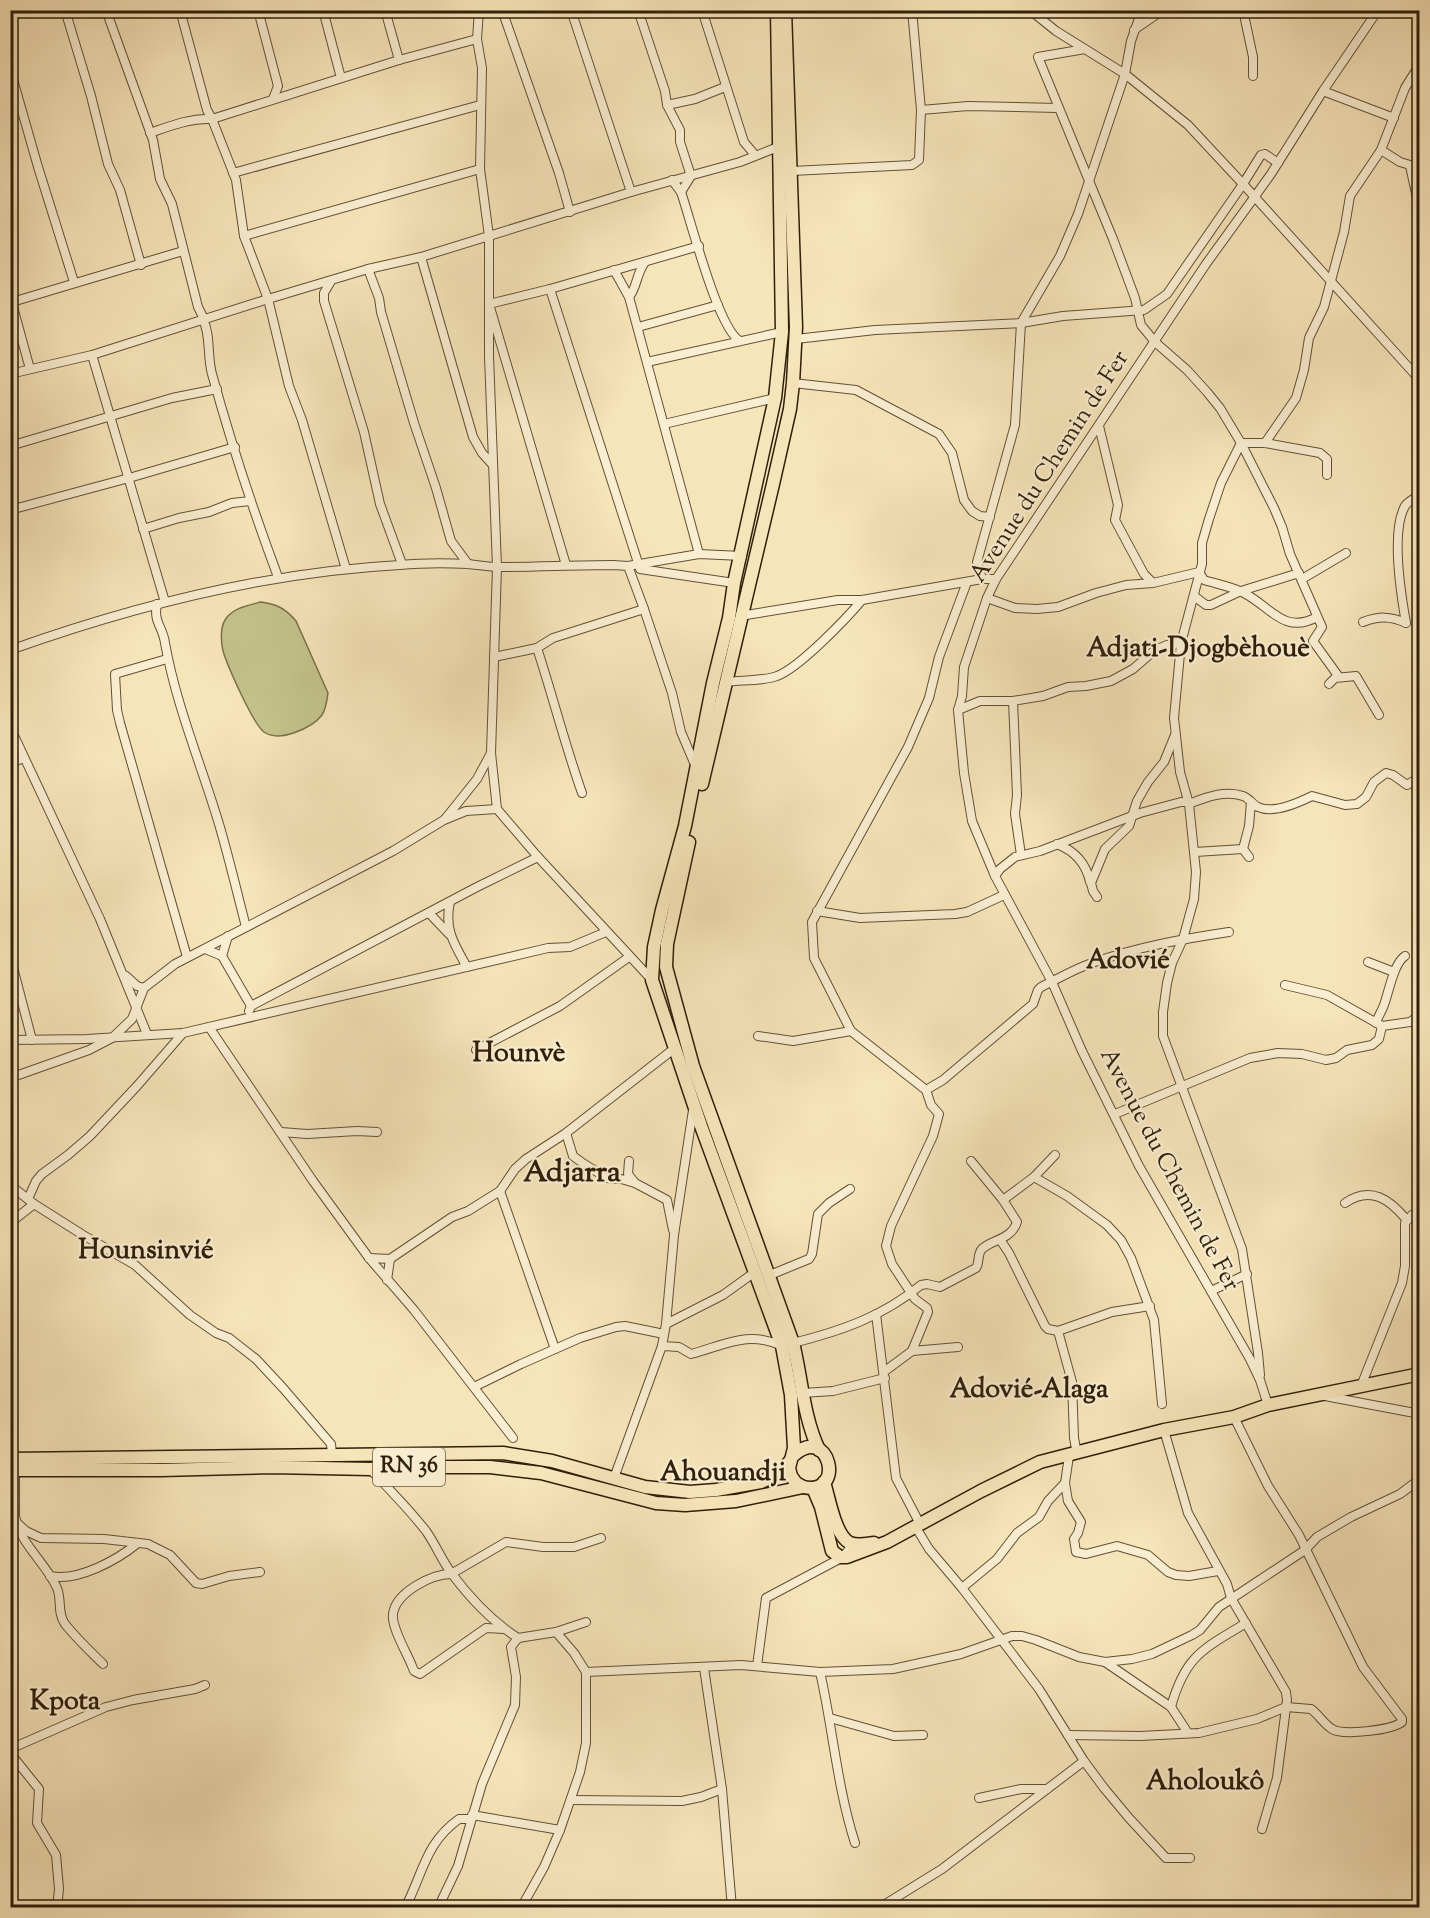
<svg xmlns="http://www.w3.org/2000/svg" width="1430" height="1918" font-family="'Sorts Mill Goudy',serif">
<rect width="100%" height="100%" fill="#f7e5ba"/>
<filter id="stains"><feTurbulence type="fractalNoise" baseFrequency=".00333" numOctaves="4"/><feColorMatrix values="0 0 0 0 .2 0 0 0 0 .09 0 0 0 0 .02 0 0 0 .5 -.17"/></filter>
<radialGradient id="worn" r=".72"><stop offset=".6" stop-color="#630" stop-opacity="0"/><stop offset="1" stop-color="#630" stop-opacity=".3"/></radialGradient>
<!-- garden -->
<path fill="#c3c38b" stroke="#7a704a" stroke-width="1.5" d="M261 602C277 604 286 609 296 621L328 693C327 700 326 709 322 715 312 728 279 743 264 732 253 724 228 667 223 651 221 642 220 628 225 620 232 608 249 605 261 602Z"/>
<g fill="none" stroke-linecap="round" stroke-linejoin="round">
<defs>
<g id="street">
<polyline points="65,10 91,96 108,164 120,190 141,265"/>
<polyline points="106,10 153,140 160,179 172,204 198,307 204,319"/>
<polyline points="180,10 207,110 212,119 236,180 244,236 268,299 289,386 302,420 346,569"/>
<polyline points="258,10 278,86 273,99"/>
<polyline points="323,10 341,78"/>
<polyline points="385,10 399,60"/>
<polyline points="479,10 477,39 482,68 480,169 489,236 489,356 497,567 491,753 497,809 538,857 652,980"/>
<polyline points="502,10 559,173 570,212"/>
<polyline points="571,10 631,192"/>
<polyline points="638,10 665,91 667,105 680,130 680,142 691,176 681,192"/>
<polyline points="702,10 744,142 755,155"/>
<polyline points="1030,10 1056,31 1125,74 1188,125 1243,184 1420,380"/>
<polyline points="1243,10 1253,57 1253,76"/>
<polyline points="1134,30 1163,10"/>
<polyline points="1085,49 1038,57 1113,239 1135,298 1141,325 1155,342 1187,370 1207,392 1220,408 1241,443 1274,508 1282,527 1290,554 1322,627 1313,641 1339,677"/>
<polyline points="10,69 38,167 74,282"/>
<polyline points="1323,91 1394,118"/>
<polyline points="667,105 695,99 725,87"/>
<polyline points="921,110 968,106 1057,108"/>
<path d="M150 133C170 126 190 118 212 119L399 60 477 39"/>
<polyline points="1381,150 1400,162 1420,168"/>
<polyline points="1410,166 1420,212"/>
<polyline points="792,171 912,165 919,160 921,110 912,10"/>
<polyline points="233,173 480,105"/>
<path d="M672 180 681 192C691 221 718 329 740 341"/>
<polyline points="244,236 480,169"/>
<polyline points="421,257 473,437 482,453 493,465"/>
<polyline points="368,269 379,298 381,312 414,423 436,488 451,541 468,564"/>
<polyline points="614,270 629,297 699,554"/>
<polyline points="331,281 324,293 324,301 364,432 380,504 402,564"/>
<polyline points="550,289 640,569 734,583"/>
<polyline points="10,296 30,369"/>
<path d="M629 297C637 288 636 274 645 262"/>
<polyline points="12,302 183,251"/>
<path d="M203 319C211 336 207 356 212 374 231 443 253 510 278 577"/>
<polyline points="638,327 718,305"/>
<polyline points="796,339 875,330 1021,323 1063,316 1144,310 1167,294 1243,184 1261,155 1265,154 1278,163"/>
<polyline points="92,355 165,602"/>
<polyline points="647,362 782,332"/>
<polyline points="10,374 92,355 268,299 368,269 421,257 631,192 740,162 778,147"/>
<polyline points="793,383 856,390 939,434 952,453 964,500 972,511 980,516 990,517"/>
<polyline points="664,424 775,398"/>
<polyline points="1099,426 1118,505 1115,520 1144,574 1153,583"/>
<polyline points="1265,443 1296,398 1304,370 1309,338 1324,307 1344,232 1350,196 1381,150 1405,88 1420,64"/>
<polyline points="10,446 172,398 217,389"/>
<polyline points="10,510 129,478 235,447"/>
<polyline points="143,529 179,518 209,512 232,503 250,501"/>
<polyline points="566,565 489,304 550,289 699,246"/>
<polyline points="628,566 644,609 672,693 681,732 696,767"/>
<polyline points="982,579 977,562 1015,425 1021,323 1060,256 1078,214 1125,74 1131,41 1142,10"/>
<polyline points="1302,579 1346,553"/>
<polyline points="1194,596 1206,605 1211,605 1241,591 1299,573"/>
<path d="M987 598 1015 608 1037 609 1058 607 1096 593 1126 585 1153 583 1199 572 1204 580C1217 584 1233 587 1244 593 1271 607 1284 635 1317 617"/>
<path d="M157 604C153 622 163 627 165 643 176 705 201 764 219 824 229 858 237 892 246 927"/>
<polyline points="740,616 838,600 862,600 982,579 996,579"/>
<path d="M1363 622C1379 616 1390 616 1406 623"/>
<path d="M1406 623C1401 595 1391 531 1405 506 1408 501 1415 498 1420 495"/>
<path d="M537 648C553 697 565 745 582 793"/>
<path d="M10 650C136 605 266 572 400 565 422 563 446 563 468 564 478 565 489 567 500 567 537 567 575 565 613 565L628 566 699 554 742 556"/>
<polyline points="494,657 537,648 553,638 644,609"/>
<polyline points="167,659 115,674 117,710 120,723 187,957"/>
<path d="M726 682C740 680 765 681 777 676 799 668 846 619 862 600"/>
<polyline points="1329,684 1335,678 1356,676 1379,715"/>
<polyline points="1013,701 1017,795 1015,814 1021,855"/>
<polyline points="958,710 980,701 1013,701 1043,696 1068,687 1086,686 1111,681 1133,669 1155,650 1167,645 1181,643"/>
<polyline points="10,727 100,919 147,1034"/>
<polyline points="10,763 24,758"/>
<path d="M1189 804C1206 797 1225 790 1243 796 1249 798 1253 805 1258 807 1273 814 1298 803 1312 796L1345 805 1357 804 1366 797 1374 782 1386 773 1393 775 1407 785 1420 777"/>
<polyline points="445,819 477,779 491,753"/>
<path d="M1057 844C1075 851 1086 863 1090 882"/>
<polyline points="1195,852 1243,849"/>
<polyline points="1249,857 1243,849 1249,826 1251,802"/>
<polyline points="995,876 1000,869 1015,857 1040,851 1140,813 1181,802 1188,802"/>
<polyline points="1097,897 1093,891 1091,883 1105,849 1129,826 1137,801 1148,782 1164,762 1175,735"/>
<path d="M450 902C444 929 454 944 467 967"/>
<polyline points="817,911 860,918 955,914 967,912 1004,895"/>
<polyline points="429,913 449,934"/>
<polyline points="205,949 222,956 251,1006 249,1011"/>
<polyline points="10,956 32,1040"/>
<polyline points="222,956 228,936"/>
<polyline points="1368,962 1394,972"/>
<polyline points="126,976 137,986 144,988"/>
<polyline points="1285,985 1327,995 1382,1026"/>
<polyline points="251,1006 477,887 538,857"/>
<path d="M1376 1023C1378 1016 1382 1011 1384 1005 1389 991 1394 963 1405 956"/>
<polyline points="209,1027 313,1181 369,1258 414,1310 513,1438"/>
<polyline points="758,1036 793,1041 851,1031"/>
<polyline points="10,1040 87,1039 183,1033 548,948 570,947 606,932"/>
<polyline points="476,1050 560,1006 629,957"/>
<polyline points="10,1078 89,1050 112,1038 132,1019 144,988 175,964 393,851 444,820 466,811 497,809"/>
<path d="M926 1090 943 1080 1033 1004 1038 990 1041 987C1058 979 1074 969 1092 963 1137 947 1182 939 1229 932"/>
<polyline points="1115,1114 1250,1058 1278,1053 1302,1054 1326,1060 1336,1058 1347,1050 1372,1045 1379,1039 1382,1026 1410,1022 1417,1017 1420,1007"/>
<polyline points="281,1132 307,1134 357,1131 377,1132"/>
<polyline points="566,1133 573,1156 584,1164 607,1178 621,1179 635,1183 667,1200 673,1230"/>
<polyline points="629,1161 628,1174 635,1183"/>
<polyline points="1034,1177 1067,1196 1107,1225 1121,1240 1131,1258 1154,1320 1162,1404"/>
<polyline points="10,1185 34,1204 83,1235 135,1265 190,1315 216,1333 229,1338 256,1359 283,1388 331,1444 332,1454"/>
<polyline points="500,1191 555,1349"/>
<polyline points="28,1199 36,1181 42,1174 68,1155 90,1136 137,1086 183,1033"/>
<polyline points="1003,1200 1034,1177 1055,1155"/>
<path d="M1345 1203C1371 1185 1390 1200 1406 1219"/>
<polyline points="10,1223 34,1204"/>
<polyline points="1001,1241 1009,1253 1045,1326 1048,1329 1058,1331 1072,1382 1074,1438 1077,1454"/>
<polyline points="369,1258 390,1259 452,1217 468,1211 500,1191 515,1169 526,1159 566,1133 675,1048"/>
<polyline points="770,1275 809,1259 812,1254 818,1214 829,1203 850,1189"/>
<polyline points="387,1280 390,1259"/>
<polyline points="1211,1291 1247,1274"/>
<polyline points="876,1314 896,1478 920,1524"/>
<polyline points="666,1324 723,1295 755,1272"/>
<polyline points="1058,1331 1112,1312 1150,1306"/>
<path d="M793 1343C841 1331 882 1317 921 1285L927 1284 940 1287 976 1268C980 1262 977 1254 982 1249 993 1239 1011 1240 1017 1222L1003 1200 971 1161"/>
<path d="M662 1346 679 1347 691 1354C725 1345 748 1330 782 1346"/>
<polyline points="912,1351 928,1312 927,1308 915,1299 892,1264 886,1246 891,1226 933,1136 939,1114 931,1105 926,1090 851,1031 814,958 812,922 908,747 929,698 939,657 967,582"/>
<polyline points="885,1371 912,1351 958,1347"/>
<polyline points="1260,1375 1258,1353 1242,1249 1163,1036 1163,1012 1167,983 1172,963 1183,939 1194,899 1196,872 1189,804 1180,772 1174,718 1181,643 1202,564 1202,543 1209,519 1221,483 1241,443 1265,443 1320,453 1327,459 1327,475"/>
<polyline points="1361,1386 1402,1283 1405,1266 1405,1223 1412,1215 1420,1213"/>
<polyline points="474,1387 521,1364 580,1338 616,1327 625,1326 664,1334"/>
<polyline points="803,1393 833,1391 885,1378"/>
<polyline points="1325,1396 1420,1414"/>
<polyline points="1268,1405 1260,1380 1250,1359 1139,1166 1082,1051 1052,982 995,876 972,821 964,773 958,710 962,696 964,667 987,598 996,579 1206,264 1271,174 1323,91 1378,10"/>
<polyline points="1164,1430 1188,1513 1227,1584 1231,1598 1286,1692 1287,1700 1277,1778 1262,1829"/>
<polyline points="1069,1456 1065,1483 1068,1501 1081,1522 1078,1533 1074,1539 1076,1552 1086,1554 1117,1546 1148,1555 1168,1572 1176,1575 1189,1576 1218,1571"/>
<path d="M370 1469C389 1489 409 1509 426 1531 436 1545 442 1561 452 1574 470 1598 493 1622 518 1638"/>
<path d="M15 1470V1516C20 1544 46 1563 57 1588 62 1600 57 1613 65 1624 76 1638 90 1651 103 1664"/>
<polyline points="614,1478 662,1346 666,1324 674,1235 693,1110"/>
<polyline points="17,1523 26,1531 41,1538 104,1539 148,1544 170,1555 196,1583 202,1584 229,1576 260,1572"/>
<polyline points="915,1526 929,1549 962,1588 1039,1689 1084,1761 1104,1788 1129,1818 1166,1858 1190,1858"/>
<path d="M50 1576C78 1582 117 1560 138 1543"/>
<polyline points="962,1588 997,1559 1017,1533 1039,1517 1048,1501 1065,1483"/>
<path d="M504 1629 486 1628 420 1674 414 1671 412 1666C407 1653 391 1627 393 1614 396 1592 432 1574 451 1574L506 1542 543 1547H574L601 1538"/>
<polyline points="1105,1662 1171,1707 1188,1733"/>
<polyline points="757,1666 766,1598 843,1557 853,1544"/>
<polyline points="704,1668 722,1789 732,1908"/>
<polyline points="586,1672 741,1665 820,1672 893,1669 961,1654 1012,1636 1022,1636 1036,1640 1079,1657 1105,1662 1132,1659 1152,1654 1192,1635 1200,1630 1219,1607 1305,1550 1317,1537 1351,1517 1400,1494 1420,1479"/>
<path d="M820 1672C833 1729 837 1787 855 1843"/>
<path d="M1171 1707C1185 1656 1203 1649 1246 1623"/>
<polyline points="830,1718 894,1736 923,1735"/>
<path d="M1068 1735 1140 1736 1199 1733 1257 1719 1286 1707 1311 1709C1319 1715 1324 1724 1332 1729 1343 1736 1392 1730 1402 1722V1719L1363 1667 1299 1535 1268 1486 1234 1417"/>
<polyline points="10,1749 106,1707 133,1700 195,1689 205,1685"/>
<polyline points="10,1753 39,1789 37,1823 56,1855 59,1889 57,1908"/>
<polyline points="979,1798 1021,1789 1047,1789"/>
<polyline points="571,1800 682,1801 701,1797 722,1789"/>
<polyline points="472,1815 560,1830"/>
<path d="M405 1908C423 1874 425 1843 459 1819H471"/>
<polyline points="438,1908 458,1866 482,1784 515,1705 516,1677 511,1647 518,1638 556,1632 586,1622"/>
<polyline points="521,1908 544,1867 560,1830 580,1772 586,1743 586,1672 574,1653 556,1632"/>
<polyline points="879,1908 942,1869 1084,1761"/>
</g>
<g id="primary">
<polyline points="777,10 782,332 775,398 734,583 729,618 713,683 685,826 662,910 654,947 652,980 701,1126 782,1346 791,1395 794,1448 789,1468 791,1476 796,1483 803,1487"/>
<polyline points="702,784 773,484 790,409 793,383 796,327 785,10"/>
<path d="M689 842 667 944 666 967 693 1066 793 1343C802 1379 803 1416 819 1450"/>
<polyline points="10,1459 503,1453 552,1461 645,1487 690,1492 716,1490 761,1482 780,1473 790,1461"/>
<path d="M10 1470H161L271 1467 370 1469 415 1467H490L541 1473 656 1503 685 1505 736 1501 803 1487C847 1497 829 1423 794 1455"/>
<path d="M824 1482C829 1498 835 1536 850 1543 857 1546 866 1544 874 1543"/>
<polyline points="813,1488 821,1507 832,1551 840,1557 847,1557 887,1542 981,1491 1040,1462 1164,1430 1234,1417 1268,1405 1420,1374"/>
</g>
</defs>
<!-- street casing -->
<use href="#street" stroke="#625036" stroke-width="10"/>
<!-- primary casing -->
<use href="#primary" stroke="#301e0a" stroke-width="15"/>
<!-- street -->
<use href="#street" stroke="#faeed2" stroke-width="8"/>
<!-- primary -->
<use href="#primary" stroke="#f7e5ba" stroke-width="12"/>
</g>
<g text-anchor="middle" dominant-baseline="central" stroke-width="4.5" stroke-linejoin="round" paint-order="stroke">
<!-- shield labels -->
<rect fill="#faeed2" stroke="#6d5c46" stroke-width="1.5" x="373" y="1448" width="72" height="38" rx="4.5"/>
<g font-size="22" font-weight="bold" fill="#301e0a">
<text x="409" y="1467">RN 36</text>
</g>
<!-- street labels -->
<g font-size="24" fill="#301e0a" stroke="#faeed2">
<text transform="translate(1050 467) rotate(-57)">Avenue du Chemin de Fer</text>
<text transform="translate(1169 1170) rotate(62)">Avenue du Chemin de Fer</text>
</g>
<!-- quarter labels -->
<g font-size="27" font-weight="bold" fill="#301e0a" stroke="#faeed2">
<text x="1198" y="649">Adjati-Djogbèhouè</text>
<text x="1128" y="961">Adovié</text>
<text x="519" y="1054">Hounvè</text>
<text x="146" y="1251">Hounsinvié</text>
<text x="1029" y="1390">Adovié-Alaga</text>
<text x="723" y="1473">Ahouandji</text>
<text x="65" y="1702">Kpota</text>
<text x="1205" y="1782">Aholoukô</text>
</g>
<!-- district labels -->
<g font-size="30" font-weight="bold" fill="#301e0a" stroke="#faeed2">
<text x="572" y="1173">Adjarra</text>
</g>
</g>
<!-- margin -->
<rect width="1430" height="1918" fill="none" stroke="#f7e5ba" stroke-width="36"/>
<rect x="12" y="12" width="1406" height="1894" fill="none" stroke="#301e0a" stroke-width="3"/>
<rect x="18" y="18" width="1394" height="1882" fill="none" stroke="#301e0a" stroke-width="1.5"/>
<rect width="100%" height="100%" filter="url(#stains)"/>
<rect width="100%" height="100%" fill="url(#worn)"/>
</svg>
